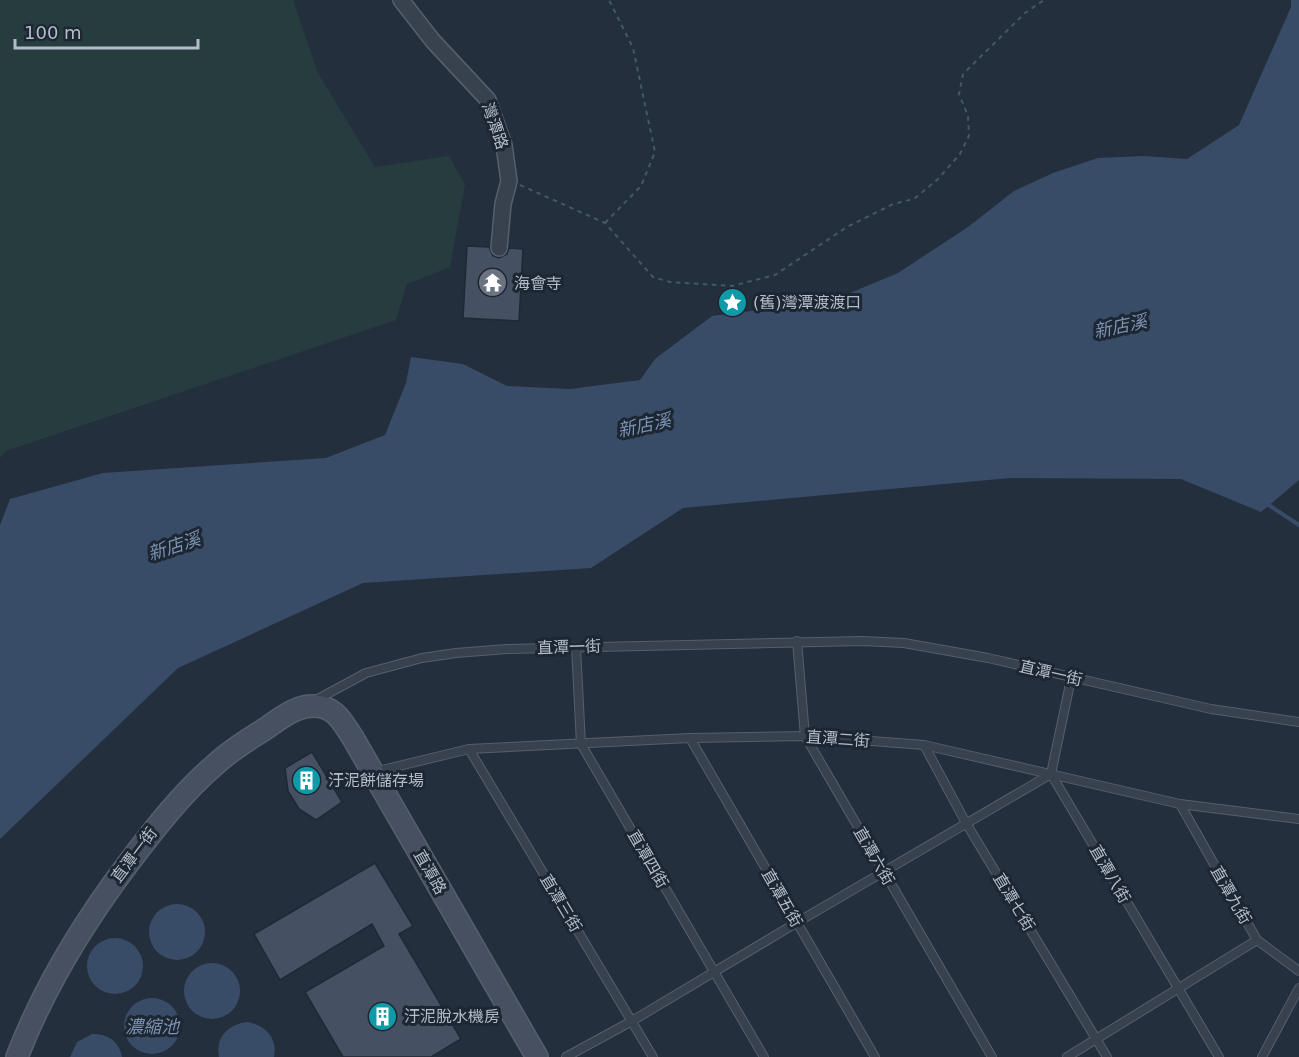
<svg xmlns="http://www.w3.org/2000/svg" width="1299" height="1057" font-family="'DejaVu Sans','Noto Sans TC',sans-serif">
<rect width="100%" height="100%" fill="#242f3e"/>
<!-- green -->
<polygon fill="#263c3f" points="0,0 293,0 318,73 375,167 449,156 465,185 450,267 407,284 396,320 6,451 0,458"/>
<!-- water -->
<g fill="#394c67">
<polygon points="1291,0 1299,0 1299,480 1261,512 1181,479 1010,478 683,508 591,568 363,583 178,668 0,839 0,525 10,499 103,473 326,458 385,435 406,383 411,357 463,364 507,386 570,389 640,380 655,359 712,316 831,301 898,273 968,227 1014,191 1053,173 1098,158 1143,156 1187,159 1239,125 1291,7"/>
<circle cx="177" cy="932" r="28"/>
<circle cx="115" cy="966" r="28"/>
<circle cx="212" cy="991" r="28"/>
<circle cx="152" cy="1026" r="28"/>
<path d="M247 1022C265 1025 278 1038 274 1057H219C215 1037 229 1024 247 1022Z"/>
<path d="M92 1034C108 1034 119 1041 122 1057H70L77 1042Z"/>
</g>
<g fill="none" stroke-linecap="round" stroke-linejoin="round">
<!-- stream -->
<polyline stroke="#394c67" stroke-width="4" points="1267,504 1299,525"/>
</g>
<!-- building -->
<g fill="#455162" stroke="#1f2835" stroke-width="1.5">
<polygon points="467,246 489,247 493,256 499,258 507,254 509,248 523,249 519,321 463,318"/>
<polygon points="312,752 342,802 316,820 299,809 288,791 285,768"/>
<polygon points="375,863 413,926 399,934 461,1039 431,1057 343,1057 305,992 384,946 372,924 280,980 254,934"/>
</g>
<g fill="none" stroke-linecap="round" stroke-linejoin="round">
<defs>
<g id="lane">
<polyline points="797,641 805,736 992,1057"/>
<polyline points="576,647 581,744 764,1057"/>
<polyline points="1071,679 1051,774 1219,1057"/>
<polyline points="316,700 366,673 422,658 456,653 507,649 862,641 904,643 988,658 1211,709 1299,722"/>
<polyline points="690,738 875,1057"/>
<polyline points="924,745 966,823 1107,1057"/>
<polyline points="469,749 653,1057"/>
<polyline points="374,772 469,749 690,738 805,736 924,745 1180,804 1299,819"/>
<polyline points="1180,804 1257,940 1299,971"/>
<polyline points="566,1057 632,1021 796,923 1051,774"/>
<polyline points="1067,1057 1257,940"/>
<polyline points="1262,1057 1299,988"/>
</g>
<polyline id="street" points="401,0 433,41 488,100 504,145 509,181 503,204 499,248"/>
<path id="secondary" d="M17 1057C44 987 82 925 127 865 155 828 182 793 217 763 231 750 249 739 265 729 282 717 300 702 322 707 337 710 345 726 353 738L537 1057"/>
</defs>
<!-- lane casing -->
<use href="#lane" stroke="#565f6c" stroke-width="10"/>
<!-- street casing -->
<use href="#street" stroke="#565f6c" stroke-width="18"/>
<!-- secondary casing -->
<use href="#secondary" stroke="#565f6c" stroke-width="24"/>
<!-- path -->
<g stroke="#44595c" stroke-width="2" stroke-dasharray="4.5 4.5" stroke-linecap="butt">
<polyline points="520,185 605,223 653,277 670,282 732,286 775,275 847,227 893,204 914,199 938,179 960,154 969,136 968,116 959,94 963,74 1025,13 1044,0"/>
<polyline points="605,223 641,186 655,152 633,48 609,0"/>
</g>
<!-- lane -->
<use href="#lane" stroke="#38414e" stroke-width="8"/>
<!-- street -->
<use href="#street" stroke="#38414e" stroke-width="15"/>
<!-- secondary -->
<use href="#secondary" stroke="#465061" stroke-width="21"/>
</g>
<!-- icons -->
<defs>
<symbol id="temple-disc" viewBox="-11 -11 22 22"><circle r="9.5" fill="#6b7280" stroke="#1d2633"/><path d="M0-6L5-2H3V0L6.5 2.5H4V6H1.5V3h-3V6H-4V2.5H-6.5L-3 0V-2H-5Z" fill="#fff"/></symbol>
<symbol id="sight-disc" viewBox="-11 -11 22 22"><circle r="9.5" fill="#0f9aa8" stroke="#1d2633"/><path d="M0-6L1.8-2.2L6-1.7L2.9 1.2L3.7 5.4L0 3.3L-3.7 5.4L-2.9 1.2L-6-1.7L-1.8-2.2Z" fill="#fff"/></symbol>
<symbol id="building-disc" viewBox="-11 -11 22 22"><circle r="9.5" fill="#0f9aa8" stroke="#1d2633"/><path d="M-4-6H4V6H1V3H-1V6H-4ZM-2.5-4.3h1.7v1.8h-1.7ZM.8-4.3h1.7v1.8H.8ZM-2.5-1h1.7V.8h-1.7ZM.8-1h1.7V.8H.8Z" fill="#fff"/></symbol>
</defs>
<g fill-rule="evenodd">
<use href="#temple-disc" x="476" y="266" width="33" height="33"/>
<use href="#sight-disc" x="716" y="286" width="33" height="33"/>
<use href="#building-disc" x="290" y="764" width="33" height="33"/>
<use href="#building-disc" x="366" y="1000" width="33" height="33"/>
</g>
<g text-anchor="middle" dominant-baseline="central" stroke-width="6" stroke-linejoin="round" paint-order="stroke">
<!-- street labels -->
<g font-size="16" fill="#b4bcc9" stroke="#1d2633">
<text transform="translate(495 126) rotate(71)">灣潭路</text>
<text transform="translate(569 647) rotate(-2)">直潭一街</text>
<text transform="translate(1051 673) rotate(13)">直潭一街</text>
<text transform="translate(838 739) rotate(4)">直潭二街</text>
<text transform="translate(134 855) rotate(-53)">直潭一街</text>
<text transform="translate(874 856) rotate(60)">直潭六街</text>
<text transform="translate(648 859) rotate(60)">直潭四街</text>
<text transform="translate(430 872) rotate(60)">直潭路</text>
<text transform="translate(1110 874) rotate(60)">直潭八街</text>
<text transform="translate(1231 895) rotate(60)">直潭九街</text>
<text transform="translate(782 898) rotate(60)">直潭五街</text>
<text transform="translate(1014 902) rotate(59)">直潭七街</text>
<text transform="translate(561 903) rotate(59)">直潭三街</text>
</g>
<!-- poi labels -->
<g font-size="16" fill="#b4bcc9" stroke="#1d2633" text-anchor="start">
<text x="514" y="283">海會寺</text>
<text x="753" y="302">(舊)灣潭渡渡口</text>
<text x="328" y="780">汙泥餅儲存場</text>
<text x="404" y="1016">汙泥脫水機房</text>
</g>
<!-- water labels -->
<g font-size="18" font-style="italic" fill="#7c92b1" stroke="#1d2633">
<text transform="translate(1120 326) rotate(-12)">新店溪</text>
<text transform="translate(644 425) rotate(-12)">新店溪</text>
<text transform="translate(174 546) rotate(-18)">新店溪</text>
<text x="152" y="1026">濃縮池</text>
</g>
</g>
<!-- scale -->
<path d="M15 39v9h183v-9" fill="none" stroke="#b4bcc9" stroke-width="3"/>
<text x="24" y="39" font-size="18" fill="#b4bcc9" stroke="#1d2633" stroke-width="4.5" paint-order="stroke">100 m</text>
</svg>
